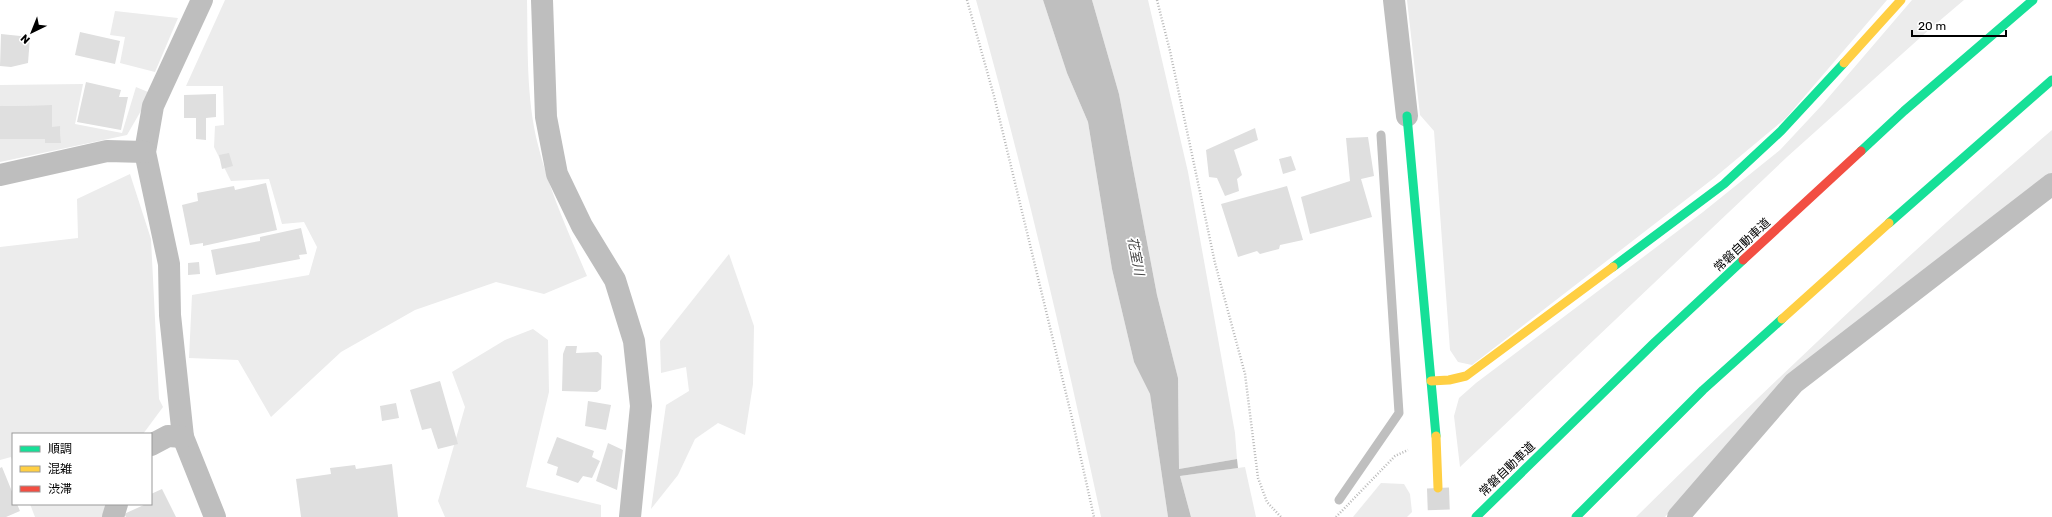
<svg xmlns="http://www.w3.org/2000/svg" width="2052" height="517" font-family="Rubik,'Noto Sans JP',sans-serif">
<rect width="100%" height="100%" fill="#fff"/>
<!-- green -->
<g fill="#ececec">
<path d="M225 0H527C528 48 526 98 538 145 549 190 569 234 587 276L544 294 496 282 415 310 341 352 271 417 238 360 189 358 192 295 309 275 317 247 304 222 282 224 269 179 231 181 214 147 215 126 224 125 223 86H186Z"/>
<path d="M976 0H1043L1067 73 1088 122 1112 269 1134 362 1150 394 1168 517H1101C1064 344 1024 171 976 0Z"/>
<polygon points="1092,0 1148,0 1188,172 1235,433 1237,459 1179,469 1178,378 1157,295 1119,94"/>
<polygon points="1407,0 1887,0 1786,118 1714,178 1472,365 1458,362 1450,350 1434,131 1420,115"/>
<polygon points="1912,0 1964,0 1931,28 1787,157 1460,467 1454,416 1459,398 1476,383 1703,212 1780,150 1822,105"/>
<polygon points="115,11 178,18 155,72 120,63 125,37 110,35"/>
<polygon points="83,84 75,124 122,133 136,87 148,92 142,109 127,135 0,162 0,139 45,139 45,143 61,142 60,127 52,127 52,105 0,106 0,85"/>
<path d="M2052 130V173L1779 385 1665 517H1636C1771 384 1908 253 2052 130Z"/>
<polygon points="130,174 151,239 159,399 163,407 143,434 13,434 13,462 11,457 0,460 0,247 78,238 77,199"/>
<polygon points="729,254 754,326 753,384 745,435 718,423 695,439 678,475 651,509 666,405 689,391 686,367 661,373 660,341"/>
<polygon points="533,329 548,340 549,392 526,487 601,505 601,517 445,517 438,501 465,407 452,372 505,340"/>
<polygon points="1245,467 1256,517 1191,517 1180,476"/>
<polygon points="1381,483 1404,484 1410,494 1412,512 1407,517 1353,517"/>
<polygon points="30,504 107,504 102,517 35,517"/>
</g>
<!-- water -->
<polygon fill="#bfbfbf" points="1043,0 1092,0 1119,94 1157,295 1178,378 1179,469 1237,459 1238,468 1180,476 1191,517 1168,517 1150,394 1134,362 1112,269 1088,122 1067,73"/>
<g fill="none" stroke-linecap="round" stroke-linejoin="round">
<!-- stream -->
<polyline stroke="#bfbfbf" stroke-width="9" points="1339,500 1399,413 1381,135"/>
</g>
<!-- building -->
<g fill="#dfdfdf">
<polygon points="80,32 120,41 115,64 75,55"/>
<polygon points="1,34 30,37 28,63 11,67 0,66"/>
<polygon points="86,82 121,90 119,97 128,97 121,130 77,122"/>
<polygon points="216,94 216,117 206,118 206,140 196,139 196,118 184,118 184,95"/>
<polygon points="52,105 52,127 60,126 61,143 45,143 45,139 0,139 0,106"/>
<polygon points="1255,128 1258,140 1234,150 1242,175 1237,179 1239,191 1225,196 1217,178 1209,177 1206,150"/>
<polygon points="1368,137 1374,176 1361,179 1372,217 1310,234 1301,197 1350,181 1346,138"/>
<polygon points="229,153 233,166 222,169 219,155"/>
<polygon points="1291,156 1296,170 1283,174 1279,159"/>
<polygon points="266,183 277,230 203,246 203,243 190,245 182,205 198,201 197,193 234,186 235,190"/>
<polygon points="1287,186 1303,240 1280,245 1279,249 1260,254 1257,251 1238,257 1221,204"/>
<polygon points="301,228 307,254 299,255 300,259 216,275 211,250 260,241 260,237"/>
<polygon points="199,262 200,274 188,275 188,263"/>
<polygon points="566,346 577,346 576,353 598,352 602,356 601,389 597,392 562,391 563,354"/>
<polygon points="440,381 458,444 438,449 431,428 422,430 410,390"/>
<polygon points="588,401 611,405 606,430 585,426"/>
<polygon points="396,403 399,418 382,421 380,406"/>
<polygon points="557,437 594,451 592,457 600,461 592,478 583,476 578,483 556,475 558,467 547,463"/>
<polygon points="608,443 623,450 617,490 596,481"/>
<polygon points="392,464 398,517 301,517 296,479 331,474 330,468 355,465 356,469"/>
<polygon points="2,467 13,494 13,504 17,504 20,511 6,517 0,517 0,468"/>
<polygon points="162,489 176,517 126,517 124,514 146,504 151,504 151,494"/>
</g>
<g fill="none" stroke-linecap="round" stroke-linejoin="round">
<!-- secondary-tunnel -->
<polyline stroke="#d9d9d9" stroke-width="22" stroke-dasharray="22 11" stroke-linecap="butt" points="1438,488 1439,517"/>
<!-- path -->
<g stroke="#b9b9b9" stroke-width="2.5" stroke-dasharray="1 2" stroke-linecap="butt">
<polyline points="967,0 994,96 1071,414 1094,517"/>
<polyline points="1157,0 1170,51 1215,263 1245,374 1258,478 1267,502 1281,517"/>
<polyline points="1336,517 1395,456 1408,450"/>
</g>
<!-- street -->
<g stroke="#bebebe" stroke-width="22">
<polyline points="202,0 153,106 145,152 169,264 170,315 183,437 215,517"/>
<polyline points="542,0 546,117 557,174 582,226 615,280 634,341 641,406 630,517"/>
<polyline points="1394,0 1407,116"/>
<polyline points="0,175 107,151 145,152"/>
<polyline points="151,445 168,436 183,437"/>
<polyline points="113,517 117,504"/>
<polyline points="1678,517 1794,383 2052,184"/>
</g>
<!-- fast -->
<g stroke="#16e098" stroke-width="9">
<polyline points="1407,116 1436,436"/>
<polyline points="1861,151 1904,111 2033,0"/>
<polyline points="1889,223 2052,80"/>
<polyline points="1613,267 1724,184 1781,131 1844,63"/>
<polyline points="1476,517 1655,342 1743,260"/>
<polyline points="1576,517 1703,390 1782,319"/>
</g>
<!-- slow -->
<g stroke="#ffcf43" stroke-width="9">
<polyline points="1844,63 1901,0"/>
<polyline points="1782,319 1889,223"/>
<polyline points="1431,381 1449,380 1466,376 1613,267"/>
<polyline points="1436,436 1438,488"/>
</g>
<!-- jam -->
<polyline stroke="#f24e42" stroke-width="9" points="1743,260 1861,151"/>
</g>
<g text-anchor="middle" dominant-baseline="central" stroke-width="3.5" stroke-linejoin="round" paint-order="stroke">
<!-- street labels -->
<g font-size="12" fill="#000" stroke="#fff">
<text transform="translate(1742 245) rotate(-43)">常磐自動車道</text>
<text transform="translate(1507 469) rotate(-44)">常磐自動車道</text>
</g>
<!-- water labels -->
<g font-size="13" font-style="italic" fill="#444" stroke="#fff">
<text transform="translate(1136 256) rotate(79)">花室川</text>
</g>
</g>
<!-- legend -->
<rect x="12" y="433" width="140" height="72" fill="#ffffff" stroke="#999999"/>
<rect x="20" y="446" width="20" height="6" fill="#16e098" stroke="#999999"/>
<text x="48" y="453" font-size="12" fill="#000000">順調</text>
<rect x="20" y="466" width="20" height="6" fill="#ffcf43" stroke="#999999"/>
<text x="48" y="473" font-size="12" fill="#000000">混雑</text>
<rect x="20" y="486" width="20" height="6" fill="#f24e42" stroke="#999999"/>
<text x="48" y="493" font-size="12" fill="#000000">渋滞</text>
<!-- north arrow -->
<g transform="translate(32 32) rotate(223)" stroke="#ffffff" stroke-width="3" paint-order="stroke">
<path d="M0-3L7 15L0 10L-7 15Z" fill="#000000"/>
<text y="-6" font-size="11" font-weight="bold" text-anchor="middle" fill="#000000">N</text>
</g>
<!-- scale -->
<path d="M1912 30v6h94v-6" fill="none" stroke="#000000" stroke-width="2"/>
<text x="1918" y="30" font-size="12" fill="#000000" stroke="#ffffff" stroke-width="3" paint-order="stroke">20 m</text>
</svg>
